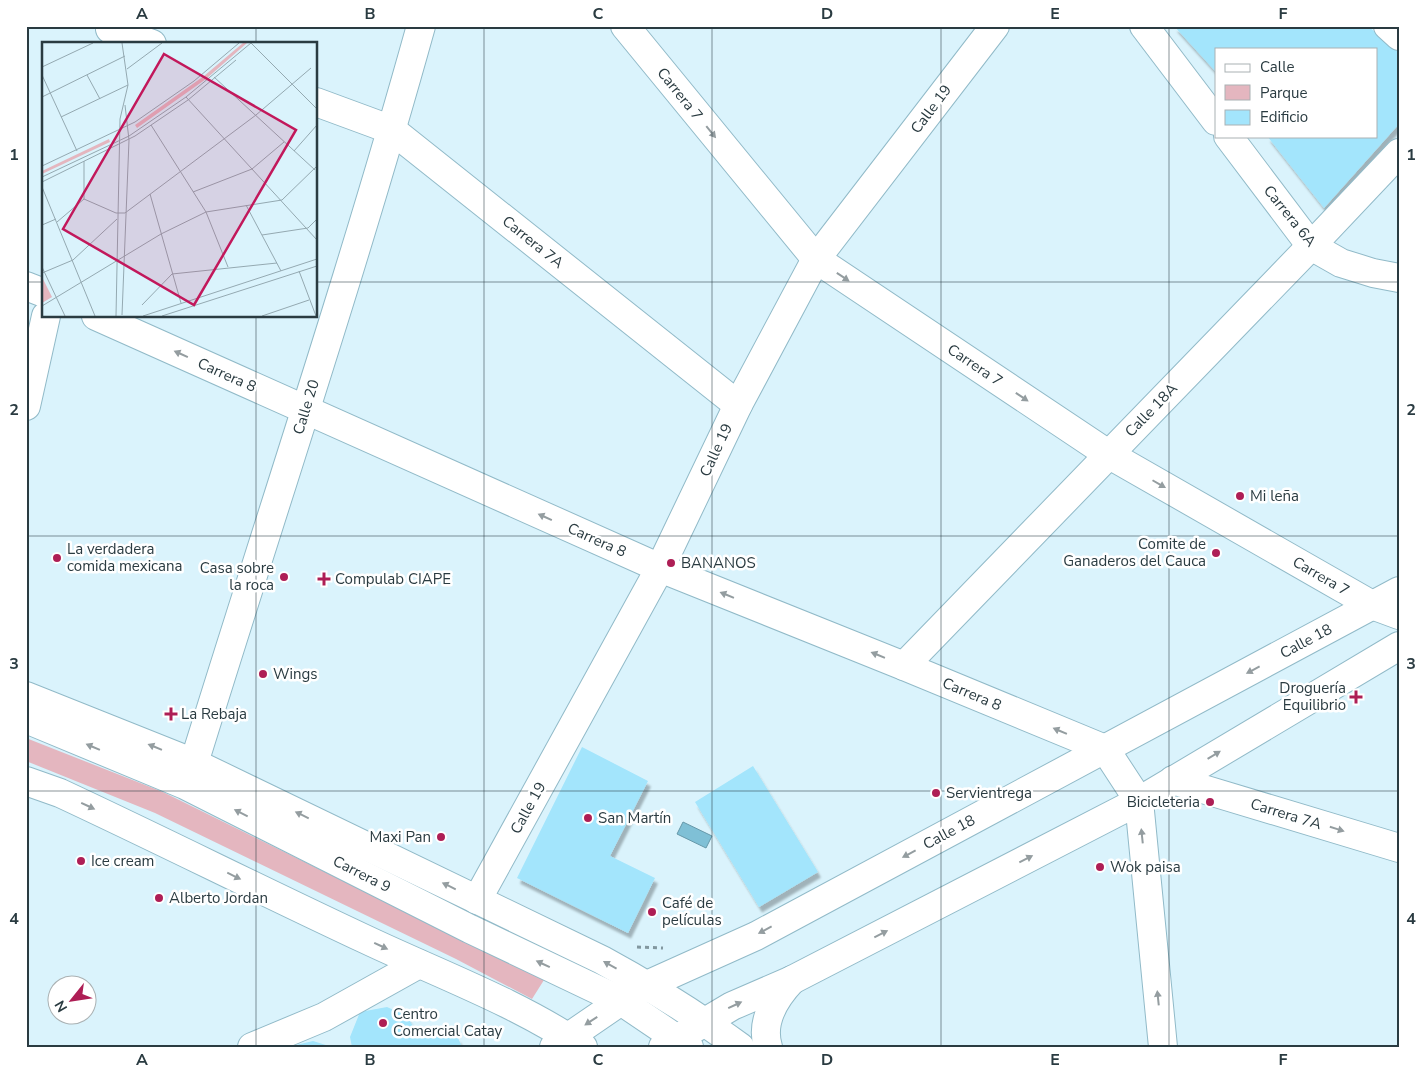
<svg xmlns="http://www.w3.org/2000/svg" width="1425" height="1073" font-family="'Nunito Sans',sans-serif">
<defs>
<filter id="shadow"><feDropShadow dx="3" dy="5.5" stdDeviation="1" flood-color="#0004"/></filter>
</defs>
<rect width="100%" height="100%" fill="#daf3fc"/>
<!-- green -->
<polygon fill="#e4b6bf" points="26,738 163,792 544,980 532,999 456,959 155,813 26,761"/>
<!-- water -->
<polygon fill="#7fc0d6" stroke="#6698a9" points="683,822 712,836 706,848 677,834"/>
<!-- building -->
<g fill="#a3e5fc" filter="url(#shadow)">
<polygon points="1174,26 1368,26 1399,53 1399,124 1324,208 1267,136 1376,136 1376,49 1216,49 1216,72"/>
<polygon points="582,747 648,781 610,856 655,878 628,933 517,878"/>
<polygon points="753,766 818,872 759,907 695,802"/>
<polygon points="387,1007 407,1016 417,1033 438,1030 458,1038 462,1047 352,1047 350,1037 360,1012"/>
<polygon points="313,1041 332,1047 292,1047 292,1046"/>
</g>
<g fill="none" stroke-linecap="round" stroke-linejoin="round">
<defs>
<g id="minor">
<polyline points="625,26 816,259 1108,454 1372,605 1399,615"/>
<polyline points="1144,26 1216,121"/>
<polyline points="110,29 152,44"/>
<polyline points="316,102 392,130 738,405"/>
<polyline points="1228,136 1311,246 1341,263 1373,273 1399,278"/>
<polyline points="26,286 44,293"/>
<polyline points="96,316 660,568 904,666 1105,749 1139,801 1163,1047"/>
<polyline points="26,406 46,316"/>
<polyline points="904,666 1311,246 1399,153"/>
<path d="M26 696 194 763 602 960C650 986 696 1015 740 1047"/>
<path d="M188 779 194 763C270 517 352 274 421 26"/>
<polyline points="1173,780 1399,848"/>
<polyline points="477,900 660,568 738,405 816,259 995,26"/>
<polyline points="252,1047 324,1017 419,964"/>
<polyline points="554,1047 621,1001 647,985 756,936 1399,591"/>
<polyline points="663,1047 732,1006 792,980 1139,801 1399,646"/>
<path d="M768 1047C760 1021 775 998 792 980"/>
</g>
<g id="major">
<polyline points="1388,26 1399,36"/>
<polyline points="26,719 185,785 470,929 621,1001 689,1047"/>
<path d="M26 781 60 793C163 841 264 892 367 940 439 974 516 1002 583 1047"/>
</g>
</defs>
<!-- minor casing -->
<use href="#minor" stroke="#91bac8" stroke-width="30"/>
<!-- major casing -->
<use href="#major" stroke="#91bac8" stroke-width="30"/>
<!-- path -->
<polyline stroke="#82979f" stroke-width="3" stroke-dasharray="4 4" stroke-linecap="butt" points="637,947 663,948"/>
<!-- minor -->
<use href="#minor" stroke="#fff" stroke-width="28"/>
<!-- major -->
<use href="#major" stroke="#fff" stroke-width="28"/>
</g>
<!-- one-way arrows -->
<defs><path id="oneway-solid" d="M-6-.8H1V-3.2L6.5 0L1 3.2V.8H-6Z" transform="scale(1.25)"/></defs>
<g fill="#949da0">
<use href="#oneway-solid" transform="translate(711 132) rotate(51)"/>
<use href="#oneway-solid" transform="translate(843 277) rotate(34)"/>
<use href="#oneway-solid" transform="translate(181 354) rotate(-156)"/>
<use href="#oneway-solid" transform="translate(1022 397) rotate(34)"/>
<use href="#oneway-solid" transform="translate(1159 484) rotate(30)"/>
<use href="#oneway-solid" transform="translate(545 517) rotate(-156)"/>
<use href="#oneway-solid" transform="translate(727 595) rotate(-158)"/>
<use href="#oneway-solid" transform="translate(878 655) rotate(-158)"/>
<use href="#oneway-solid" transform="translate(1253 670) rotate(152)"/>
<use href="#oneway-solid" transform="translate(1060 731) rotate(-157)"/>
<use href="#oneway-solid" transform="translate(93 747) rotate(-157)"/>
<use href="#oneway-solid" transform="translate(155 747) rotate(-158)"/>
<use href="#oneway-solid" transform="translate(1214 755) rotate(-31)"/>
<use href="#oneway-solid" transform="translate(88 806) rotate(25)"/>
<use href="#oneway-solid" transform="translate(241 813) rotate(-153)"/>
<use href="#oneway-solid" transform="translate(302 815) rotate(-154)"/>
<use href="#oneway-solid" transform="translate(1337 829) rotate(17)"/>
<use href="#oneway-solid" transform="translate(1142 836) rotate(-96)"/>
<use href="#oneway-solid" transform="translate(909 854) rotate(152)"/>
<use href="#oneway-solid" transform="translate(1026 859) rotate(-27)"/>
<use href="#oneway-solid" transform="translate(234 876) rotate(26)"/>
<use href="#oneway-solid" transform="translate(449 886) rotate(-154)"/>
<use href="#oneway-solid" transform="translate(765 930) rotate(152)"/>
<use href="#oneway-solid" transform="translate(881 934) rotate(-27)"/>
<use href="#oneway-solid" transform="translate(381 946) rotate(25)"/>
<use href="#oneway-solid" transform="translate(543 964) rotate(-155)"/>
<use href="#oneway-solid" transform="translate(610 965) rotate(-151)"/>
<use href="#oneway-solid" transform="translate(1158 998) rotate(-96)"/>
<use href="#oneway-solid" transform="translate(735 1005) rotate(-25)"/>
<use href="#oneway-solid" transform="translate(591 1021) rotate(147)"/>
</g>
<!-- grid -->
<path fill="none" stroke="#2a3b41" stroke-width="1" stroke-opacity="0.55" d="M256 26V44M484 26V1047M712 26V1047M941 26V1047M1169 26V1047M26 282H44M316 282H1399M256 316V1047M26 536H1399M26 791H1399"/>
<!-- markers -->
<g fill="#ae1e55" stroke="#fff" stroke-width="2">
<circle cx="1240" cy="496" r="5"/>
<circle cx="1216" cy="553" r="5"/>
<circle cx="57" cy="558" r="5"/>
<circle cx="671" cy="563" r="5"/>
<circle cx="284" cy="577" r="5"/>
<path d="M321.5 571.5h5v5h5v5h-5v5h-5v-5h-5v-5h5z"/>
<circle cx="263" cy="674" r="5"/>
<path d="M1353.5 689.5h5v5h5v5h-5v5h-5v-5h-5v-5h5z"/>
<path d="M168.5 706.5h5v5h5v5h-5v5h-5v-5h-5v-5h5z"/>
<circle cx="936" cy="793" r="5"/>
<circle cx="1210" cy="802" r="5"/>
<circle cx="588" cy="818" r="5"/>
<circle cx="441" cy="837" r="5"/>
<circle cx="81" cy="861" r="5"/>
<circle cx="1100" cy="867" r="5"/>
<circle cx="159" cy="898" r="5"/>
<circle cx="652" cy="912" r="5"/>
<circle cx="383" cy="1023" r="5"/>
</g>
<g text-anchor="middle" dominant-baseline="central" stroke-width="5" stroke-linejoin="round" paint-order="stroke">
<!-- street labels -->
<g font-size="15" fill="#2a3b41" stroke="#fff">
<text transform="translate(680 94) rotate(51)">Carrera 7</text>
<text transform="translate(931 109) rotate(-53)">Calle 19</text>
<text transform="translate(1290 216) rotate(51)">Carrera 6A</text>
<text transform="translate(533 242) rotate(39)">Carrera 7A</text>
<text transform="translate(975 365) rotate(34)">Carrera 7</text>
<text transform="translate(227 375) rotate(24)">Carrera 8</text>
<text transform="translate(306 407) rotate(-73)">Calle 20</text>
<text transform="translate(1151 410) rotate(-46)">Calle 18A</text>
<text transform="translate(716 450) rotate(-65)">Calle 19</text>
<text transform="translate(597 540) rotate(24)">Carrera 8</text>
<text transform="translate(1321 576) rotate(30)">Carrera 7</text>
<text transform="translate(1306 641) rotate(-28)">Calle 18</text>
<text transform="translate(972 694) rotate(23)">Carrera 8</text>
<text transform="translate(528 808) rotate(-61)">Calle 19</text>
<text transform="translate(1286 814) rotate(17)">Carrera 7A</text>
<text transform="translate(949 832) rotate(-28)">Calle 18</text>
<text transform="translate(362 874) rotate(27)">Carrera 9</text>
</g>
<!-- poi labels -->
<g font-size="15" fill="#2a3b41" stroke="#fff" text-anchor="start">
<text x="1250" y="496">Mi leña</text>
<text x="1206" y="544" text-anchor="end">Comite de<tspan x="1206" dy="17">Ganaderos del Cauca</tspan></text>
<text x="67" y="549">La verdadera<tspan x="67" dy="17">comida mexicana</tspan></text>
<text x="681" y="563">BANANOS</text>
<text x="274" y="568" text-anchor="end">Casa sobre<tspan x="274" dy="17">la roca</tspan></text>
<text x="335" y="579">Compulab CIAPE</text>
<text x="273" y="674">Wings</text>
<text x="1346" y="688" text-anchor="end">Droguería<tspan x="1346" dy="17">Equilibrio</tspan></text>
<text x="181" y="714">La Rebaja</text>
<text x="946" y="793">Servientrega</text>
<text x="1200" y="802" text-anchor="end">Bicicleteria</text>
<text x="598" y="818">San Martín</text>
<text x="431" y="837" text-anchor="end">Maxi Pan</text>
<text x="91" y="861">Ice cream</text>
<text x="1110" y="867">Wok paisa</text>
<text x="169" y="898">Alberto Jordan</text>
<text x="662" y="903">Café de<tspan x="662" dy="17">películas</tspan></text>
<text x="393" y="1014">Centro<tspan x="393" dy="17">Comercial Catay</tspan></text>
</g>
</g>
<!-- overview -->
<g transform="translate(42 42)">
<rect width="275" height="275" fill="#daf3fc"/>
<path d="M201 1H205L164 37 95 86 93 83 162 34ZM67 97 68 100 0 132V129ZM0 235 10 255 0 261Z" fill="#e4b6bf"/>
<path fill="none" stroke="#94a9b1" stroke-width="1" d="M209 1 275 67M0 25 51 1M85 27 120 1M0 33 35 109M45 33 58 57M172 35 273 128M0 55 83 14M144 55 275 198M19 75 86 43M109 83 164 170 186 225M252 109 275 83M0 124 93 80 152 39 197 1M0 135 87 94 144 55 209 1M0 140 93 94 146 58 194 18M0 145 53 274M151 150 210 127 242 100M108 152 139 261M42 157 74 171H83L214 73 269 26M42 157V119M204 163 239 229M15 180 42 157M0 183 14 177M220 193 266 186 275 177M0 225 23 274M257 229 274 274M0 231 31 218 75 177M100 263 130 232 235 221M0 264 119 192 164 170 240 158 275 124M80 273 87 98 83 63M74 274 78 77 86 43 80 1M101 274 275 217M120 274 275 224M220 274 267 258"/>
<path fill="#c2185b" fill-opacity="0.15" stroke="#c2185b" stroke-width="2.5" d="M122 12 254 88 152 263 21 187Z"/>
<rect width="275" height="275" fill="none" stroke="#2a3b41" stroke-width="2.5"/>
</g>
<!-- border -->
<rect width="1425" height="1073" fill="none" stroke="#ffffff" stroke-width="55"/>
<!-- legend -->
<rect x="1215" y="48" width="162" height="90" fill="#ffffff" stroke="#aab1b3"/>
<rect x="1225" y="64" width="25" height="8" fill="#ffffff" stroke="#aab1b3"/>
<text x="1260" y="72" font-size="15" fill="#2a3b41">Calle</text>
<rect x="1225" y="85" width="25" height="15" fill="#e4b6bf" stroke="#aab1b3"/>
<text x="1260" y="98" font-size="15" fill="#2a3b41">Parque</text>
<rect x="1225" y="110" width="25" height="15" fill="#a3e5fc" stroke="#aab1b3"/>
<text x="1260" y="122" font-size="15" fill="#2a3b41">Edificio</text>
<!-- north arrow -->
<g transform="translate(72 1000) rotate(240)"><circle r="24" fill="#ffffff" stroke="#aab1b3"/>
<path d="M0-4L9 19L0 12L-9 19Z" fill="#ae1e55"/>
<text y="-8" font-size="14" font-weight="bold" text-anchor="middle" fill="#2a3b41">N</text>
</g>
<rect x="28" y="28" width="1370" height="1018" fill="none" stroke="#2a3b41" stroke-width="2"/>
<g font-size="16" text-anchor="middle" font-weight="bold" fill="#2a3b41">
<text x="142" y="19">A</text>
<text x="370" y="19">B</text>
<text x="598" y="19">C</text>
<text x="827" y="19">D</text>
<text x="1055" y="19">E</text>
<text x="1283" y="19">F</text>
<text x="14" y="160">1</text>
<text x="1411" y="160">1</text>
<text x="14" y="415">2</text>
<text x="1411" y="415">2</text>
<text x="14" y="669">3</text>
<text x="1411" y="669">3</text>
<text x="14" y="924">4</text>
<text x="1411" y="924">4</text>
<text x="142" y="1065">A</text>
<text x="370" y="1065">B</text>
<text x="598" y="1065">C</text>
<text x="827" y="1065">D</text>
<text x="1055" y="1065">E</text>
<text x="1283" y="1065">F</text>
</g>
</svg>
